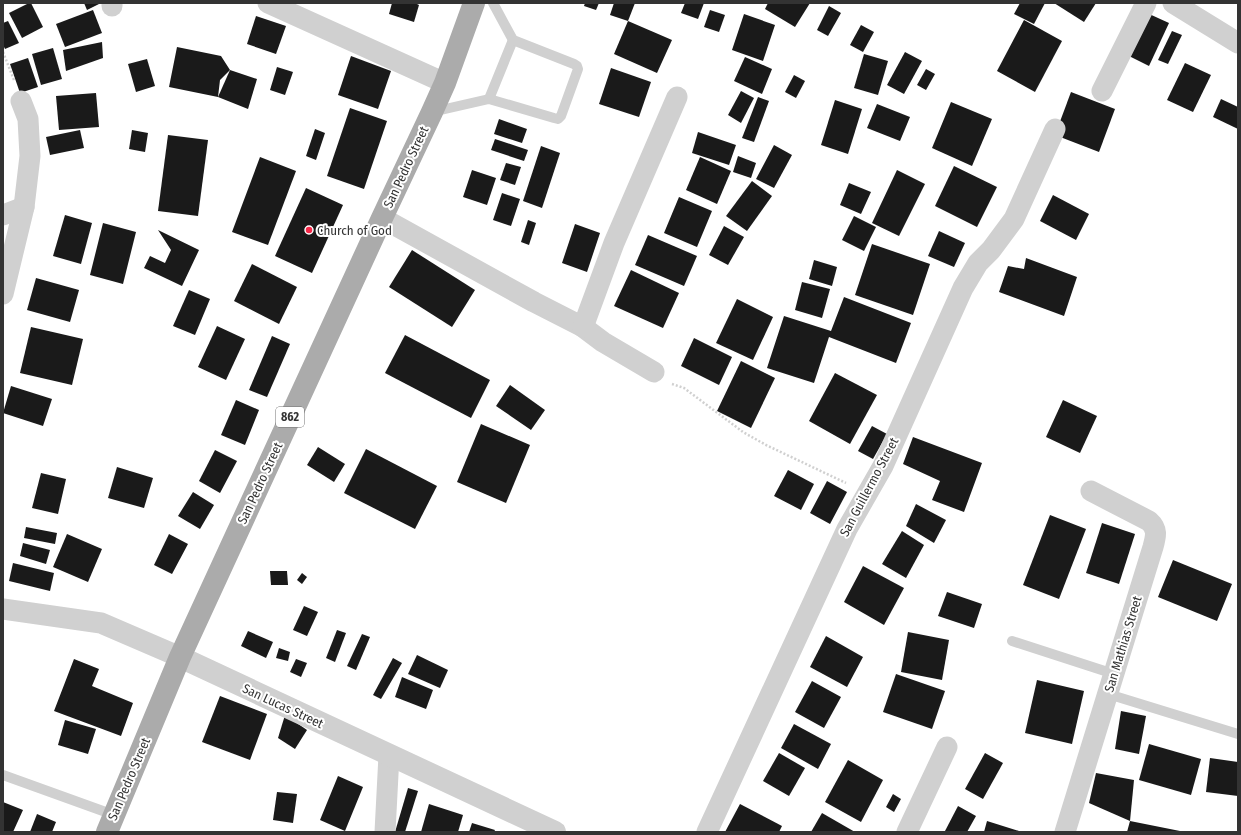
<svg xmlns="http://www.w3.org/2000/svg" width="1241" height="835" font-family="'Fira Sans Condensed',sans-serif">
<rect width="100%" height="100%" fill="#fff"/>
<!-- building -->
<g fill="#1a1a1a">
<polygon points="29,3 31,3 43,27 22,38 9,13"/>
<polygon points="84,3 101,3 87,10"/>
<polygon points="392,3 415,3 419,5 414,22 389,14"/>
<polygon points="585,3 599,3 596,10 584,6"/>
<polygon points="614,3 635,3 628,21 610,15"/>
<polygon points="685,3 704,3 698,19 681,13"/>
<polygon points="768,3 810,3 795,27 765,9"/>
<polygon points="1020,3 1045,3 1034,24 1014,14"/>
<polygon points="1054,3 1096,3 1084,22"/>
<polygon points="829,6 841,13 828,36 817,30"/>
<polygon points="93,10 102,33 65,47 56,24"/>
<polygon points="710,10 725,15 719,32 704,27"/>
<polygon points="1147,13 1169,23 1149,66 1127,55"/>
<polygon points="744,14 775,25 763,61 732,50"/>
<polygon points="256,16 286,26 276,54 247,44"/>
<polygon points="1024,20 1062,41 1035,92 997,71"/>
<polygon points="8,21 19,43 5,49 3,45 3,23"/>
<polygon points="628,21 672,40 657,73 614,54"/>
<polygon points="861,25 874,32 863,52 850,45"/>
<polygon points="1172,31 1182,35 1168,64 1158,60"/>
<polygon points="102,42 103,58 66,71 63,50"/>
<polygon points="177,47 221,56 230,70 220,80 218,97 169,87"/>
<polygon points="53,48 62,79 41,85 32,54"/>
<polygon points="905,52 922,61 904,94 887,85"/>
<polygon points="864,54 888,61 878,95 854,88"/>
<polygon points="351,56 391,71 378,109 338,95"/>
<polygon points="745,57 772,69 762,94 734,81"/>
<polygon points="28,58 38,87 20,93 10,64"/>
<polygon points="147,59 155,86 136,92 128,64"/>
<polygon points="1185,63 1211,75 1193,112 1167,100"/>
<polygon points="277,67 293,72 285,95 270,90"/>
<polygon points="611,68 651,82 639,117 599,104"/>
<polygon points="926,69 935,74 926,90 917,85"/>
<polygon points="230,70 257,79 248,109 218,97"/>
<polygon points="794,75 805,81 796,98 785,92"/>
<polygon points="741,91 754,98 741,123 728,115"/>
<polygon points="1071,92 1115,109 1099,152 1055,135"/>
<polygon points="96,93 99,127 59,130 56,96"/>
<polygon points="758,97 769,101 754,142 742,138"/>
<polygon points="1221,99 1238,107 1238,129 1213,117"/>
<polygon points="835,100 862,109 848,154 821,145"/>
<polygon points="951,102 992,119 972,166 932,148"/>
<polygon points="877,104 910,117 900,141 867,128"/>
<polygon points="350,108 387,121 364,189 327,176"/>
<polygon points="499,119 527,129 522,143 494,134"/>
<polygon points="315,129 325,133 316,160 306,156"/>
<polygon points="80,130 84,148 50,155 46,137"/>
<polygon points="132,130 148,133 145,152 129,149"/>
<polygon points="698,132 736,145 729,165 692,153"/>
<polygon points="168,135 208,140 198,216 158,211"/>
<polygon points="495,139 528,150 524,161 491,150"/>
<polygon points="774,145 792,155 774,188 756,179"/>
<polygon points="541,146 560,153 542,208 523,201"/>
<polygon points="738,156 756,163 751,178 733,172"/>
<polygon points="260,157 296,171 268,245 232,232"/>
<polygon points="700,157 731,171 717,204 686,190"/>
<polygon points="506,163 521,167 515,185 500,180"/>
<polygon points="954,166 997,187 977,227 935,206"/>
<polygon points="472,170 496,178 487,205 463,197"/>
<polygon points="897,170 925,184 899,236 872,223"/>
<polygon points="752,181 772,196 747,231 726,216"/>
<polygon points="849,183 871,192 861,214 840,205"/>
<polygon points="306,188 343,205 312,273 275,256"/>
<polygon points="502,193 520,199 511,226 493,220"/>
<polygon points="1053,195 1089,214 1076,240 1040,221"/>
<polygon points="679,197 712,211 697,247 664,233"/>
<polygon points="65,215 92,223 81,264 53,256"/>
<polygon points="854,216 876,227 864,251 842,240"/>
<polygon points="528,220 536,223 529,245 521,242"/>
<polygon points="103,223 136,232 123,284 90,275"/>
<polygon points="575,224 600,233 587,272 562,263"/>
<polygon points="724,226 744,237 728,265 709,255"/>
<polygon points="158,230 199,250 182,286 144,268 150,256 165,263 171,250"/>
<polygon points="939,231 965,243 954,267 928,256"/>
<polygon points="648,235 697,256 684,286 635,265"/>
<polygon points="872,244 930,264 913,315 855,295"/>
<polygon points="412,250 475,290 452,327 389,287"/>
<polygon points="1026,258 1077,277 1064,316 999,292 1008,266 1024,269"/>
<polygon points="814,260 837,267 832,286 809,279"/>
<polygon points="252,264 297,287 279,324 234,301"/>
<polygon points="631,270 679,293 663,328 614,306"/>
<polygon points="36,278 79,290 70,322 27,310"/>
<polygon points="802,282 830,289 822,318 795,310"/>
<polygon points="189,290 210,299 195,335 173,326"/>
<polygon points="844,297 911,323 896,363 829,337 814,383 767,368 784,316 831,331"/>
<polygon points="737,299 773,317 753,360 716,343"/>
<polygon points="217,326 245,339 226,380 198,367"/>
<polygon points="31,327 83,339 72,385 20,373"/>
<polygon points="405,335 490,380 471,418 385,373"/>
<polygon points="272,336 290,344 267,397 249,390"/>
<polygon points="694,338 732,357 719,385 681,366"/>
<polygon points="741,361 775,378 751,428 717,411"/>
<polygon points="835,373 877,395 850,444 809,421"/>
<polygon points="510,385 545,410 531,430 496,406"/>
<polygon points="11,386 52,399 43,426 3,413"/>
<polygon points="236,400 259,410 245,445 221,435"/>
<polygon points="1063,400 1097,416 1080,453 1046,437"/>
<polygon points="481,424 530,445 506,503 457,482"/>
<polygon points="872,426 887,434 873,459 858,451"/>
<polygon points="913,437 982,463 964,512 932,500 940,481 903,464"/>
<polygon points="318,447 345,464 334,482 307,465"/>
<polygon points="366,449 437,486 415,529 344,493"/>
<polygon points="215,450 237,461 220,493 199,481"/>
<polygon points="117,467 153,478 144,508 108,498"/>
<polygon points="788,470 814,484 801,510 774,496"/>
<polygon points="41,473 66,479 58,514 32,508"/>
<polygon points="827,481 847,492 830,524 810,513"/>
<polygon points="193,492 214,505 200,529 178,516"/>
<polygon points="916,504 946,520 934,543 906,526"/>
<polygon points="1050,515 1086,529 1059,599 1023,585"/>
<polygon points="1102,523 1135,534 1119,584 1086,573"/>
<polygon points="26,527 57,533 55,544 24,538"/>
<polygon points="902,531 924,545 906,578 882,564"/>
<polygon points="67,534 102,549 88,582 53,567"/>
<polygon points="169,534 188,544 172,574 154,565"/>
<polygon points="23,543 50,550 46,564 20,556"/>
<polygon points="1173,560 1232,584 1217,621 1158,597"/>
<polygon points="13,563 54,573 50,591 9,581"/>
<polygon points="863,566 904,588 884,625 844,602"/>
<polygon points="270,571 287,571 288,585 271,585"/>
<polygon points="302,573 307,577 302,584 297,580"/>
<polygon points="947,592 982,604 974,628 938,616"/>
<polygon points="304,606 318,612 307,636 293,630"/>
<polygon points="337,630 346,633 335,662 326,658"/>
<polygon points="248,631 273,642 266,658 241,646"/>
<polygon points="908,632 949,640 942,680 901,672"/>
<polygon points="362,634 370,637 356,670 347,666"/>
<polygon points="826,636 863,657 847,687 810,667"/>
<polygon points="279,648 290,652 288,661 276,658"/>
<polygon points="417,655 448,670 440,688 408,674"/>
<polygon points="393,658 402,663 381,699 373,695"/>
<polygon points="74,659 99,669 92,686 133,703 121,736 54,711"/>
<polygon points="296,659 307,663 301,677 290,672"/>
<polygon points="896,674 945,691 932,729 883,712"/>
<polygon points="402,677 433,690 426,709 395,697"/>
<polygon points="1037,680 1084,691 1072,744 1025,733"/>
<polygon points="812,681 841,697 824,728 795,712"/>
<polygon points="220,696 267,714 250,760 202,742"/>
<polygon points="1121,711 1146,716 1139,754 1115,749"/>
<polygon points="285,715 307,730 295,749 278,738"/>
<polygon points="65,720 96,729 88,754 58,745"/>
<polygon points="794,724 831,744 818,769 781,748"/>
<polygon points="1149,744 1201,759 1191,795 1139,780"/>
<polygon points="779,753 805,768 789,796 763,781"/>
<polygon points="985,753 1003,763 983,799 965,789"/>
<polygon points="1210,758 1238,762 1238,796 1206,792"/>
<polygon points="848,760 883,780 861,822 825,802"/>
<polygon points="1096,773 1134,780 1130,821 1089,803"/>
<polygon points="338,776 363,787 345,831 320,820"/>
<polygon points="408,788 418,791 405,832 395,832"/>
<polygon points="277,792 297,794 293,823 273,820"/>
<polygon points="893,794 901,799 894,812 886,807"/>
<polygon points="3,802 23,810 13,832 3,832"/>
<polygon points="429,804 463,815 458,832 421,832"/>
<polygon points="740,804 782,826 779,832 725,832"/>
<polygon points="958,806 976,816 967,832 947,832 945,831"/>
<polygon points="822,813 855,832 811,832"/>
<polygon points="37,814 56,822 52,832 30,832"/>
<polygon points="987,821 1022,832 984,832"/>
<polygon points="1130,821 1180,831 1180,832 1127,832"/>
<polygon points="472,823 495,830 494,832 469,832"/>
</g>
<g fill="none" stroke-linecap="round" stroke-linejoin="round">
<!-- path -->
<g stroke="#d0d0d0" stroke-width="2.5" stroke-dasharray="2 2" stroke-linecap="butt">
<polyline points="3,52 14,80"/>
<polyline points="672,384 684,388 743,432 766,445 846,483"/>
</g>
<!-- service -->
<g stroke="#d0d0d0" stroke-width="10">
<polyline points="489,99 513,40"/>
<polyline points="432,112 489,99 554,118 558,119 561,116 578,69 577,66 574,64 513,40 493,3"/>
<polyline points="1012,641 1114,674"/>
<polyline points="1108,694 1238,734"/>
<polyline points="3,775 114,815"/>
</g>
<!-- minor -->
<g stroke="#d0d0d0" stroke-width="21">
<polyline points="112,3 112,6"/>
<polyline points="268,3 445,83"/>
<polyline points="1173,3 1238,43"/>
<polyline points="1102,91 1146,3"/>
<polyline points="3,215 24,207"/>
<polyline points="382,218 534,302 583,327 603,342 654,372"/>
<polyline points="3,294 24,207 30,156 28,119 21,101"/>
<polyline points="583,327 614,243 677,97"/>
<polyline points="3,609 101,623 180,657"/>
<polyline points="385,832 389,755"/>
<polyline points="707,832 847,529 883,466 963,288 978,263 991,250 1014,219 1055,129"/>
<polyline points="907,832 947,747"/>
<path d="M1065 832 1153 547C1156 536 1158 529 1149 521L1091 491"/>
</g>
<!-- tertiary -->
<polyline stroke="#d0d0d0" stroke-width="22" points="180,657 555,832"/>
<!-- primary -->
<polyline stroke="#ababab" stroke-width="22" points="107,832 180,657 382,218 432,112 445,83 474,3"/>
</g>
<!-- markers -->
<circle fill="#f72849" stroke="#fff" stroke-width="1.5" cx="309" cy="230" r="4"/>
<g text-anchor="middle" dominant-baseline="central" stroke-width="4" stroke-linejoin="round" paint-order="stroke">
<!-- shield labels -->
<rect fill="#fff" stroke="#707070" stroke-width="1" x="276" y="407" width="28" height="20" rx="3"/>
<g font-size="12" font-weight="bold" fill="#333">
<text x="290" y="417">862</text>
</g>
<!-- street labels -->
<g font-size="13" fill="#333" stroke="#fff">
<text transform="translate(406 167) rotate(-65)">San Pedro Street</text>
<text transform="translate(260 483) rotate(-65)">San Pedro Street</text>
<text transform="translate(869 487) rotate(-62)">San Guillermo Street</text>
<text transform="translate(1123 644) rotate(-73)">San Mathias Street</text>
<text transform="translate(283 706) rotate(25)">San Lucas Street</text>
<text transform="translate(129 779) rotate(-67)">San Pedro Street</text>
</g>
<!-- poi labels -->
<g font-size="13" fill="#333" stroke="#fff" text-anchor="start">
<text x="317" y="230">Church of God</text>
</g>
</g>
<!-- border -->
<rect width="1241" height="835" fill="none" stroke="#333333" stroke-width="8"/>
</svg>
